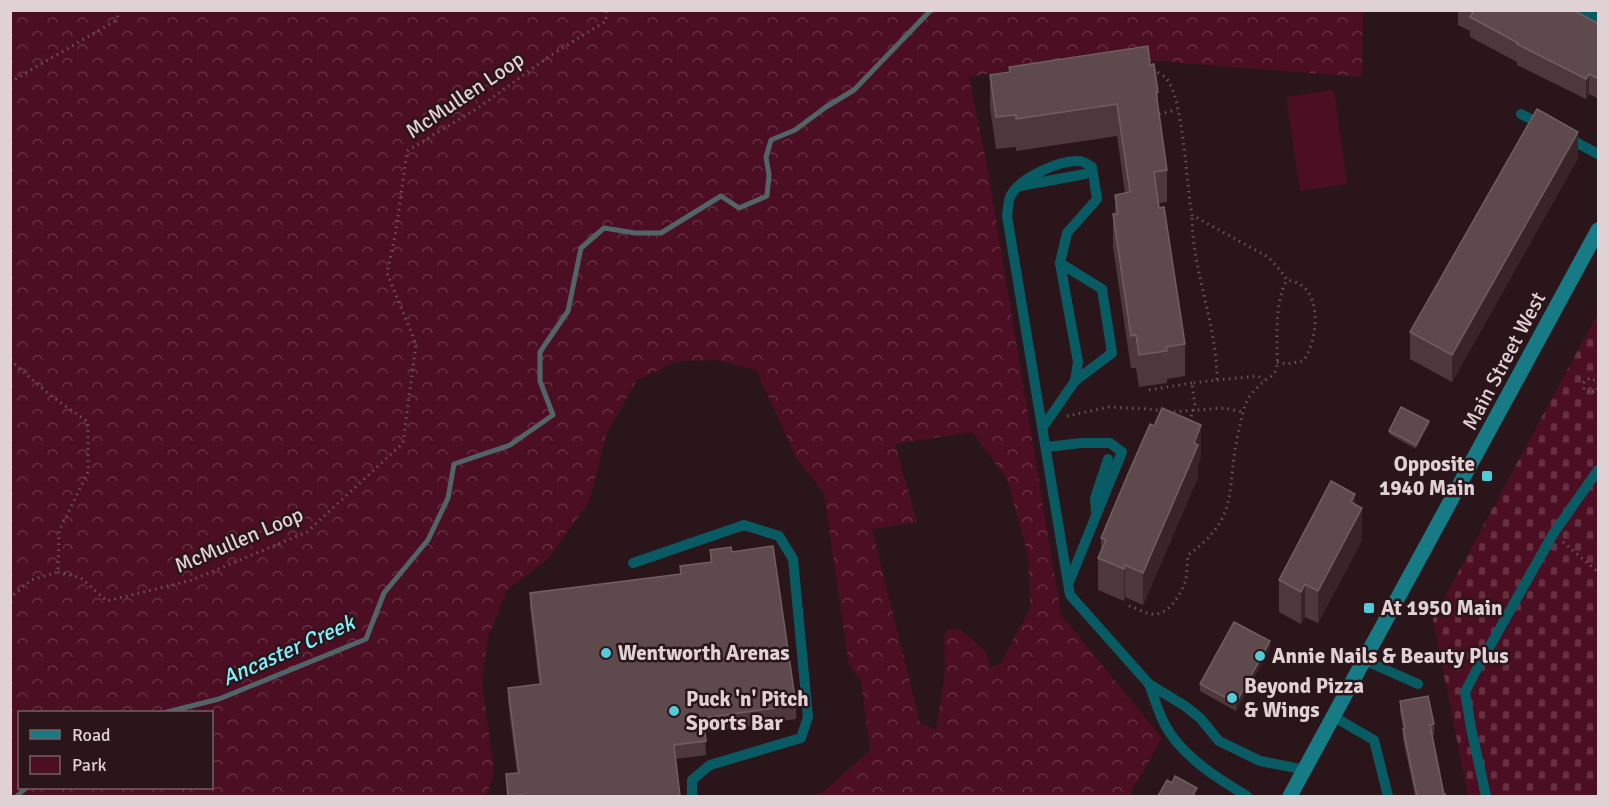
<svg xmlns="http://www.w3.org/2000/svg" width="1609" height="807" font-family="Signika,sans-serif">
<defs>
<pattern id="forest-crowns" width="20" height="18" patternUnits="userSpaceOnUse" patternTransform="scale(1.5)"><rect width="20" height="18" fill="#4c0e22"/><path d="M2 6a3 3 0 1 1 6 0M12 15a3 3 0 1 1 6 0" fill="none" stroke="#663041"/></pattern>
<pattern id="cemetery-stones" width="16" height="16" patternUnits="userSpaceOnUse" patternTransform="scale(1.5)"><rect width="16" height="16" fill="#4c0e22"/><path d="M2 7V4a2 2 0 0 1 4 0v3zM10 15v-3a2 2 0 0 1 4 0v3z" fill="#663041"/></pattern>
</defs>
<rect width="100%" height="100%" fill="#2a161a"/>
<!-- forest -->
<path fill="url(#forest-crowns)" fill-rule="evenodd" d="M10 11H1363L1362 77 1096 56 969 77 986 160 1061 615 1162 738 1129 796H814L826 790 870 750 861 681 849 665 824 494 796 457 756 370 717 360 678 361 637 380 606 434 590 500 548 559 507 590 488 637 482 682 494 772 486 796H11ZM972 432 1007 479 1028 554 1030 608 1001 663 990 668 986 652 961 630 948 629 944 636 945 673 936 730 920 723 872 529 917 522 895 444ZM20 712H212V788H20Z"/>
<!-- cemetery -->
<polygon fill="url(#cemetery-stones)" points="1598,313 1598,796 1468,796 1433,619"/>
<!-- park -->
<polygon fill="#4c0e22" points="1334,90 1347,184 1300,191 1286,97"/>
<g fill="none" stroke-linecap="round" stroke-linejoin="round">
<!-- stream -->
<g stroke="#516468" stroke-width="5">
<polyline points="167,712 219,699 366,639 384,593 428,540 448,498 454,464 510,445 553,415 540,381 540,352 568,311 581,248 604,228 635,233 661,233 721,196 739,208 767,196 769,175 766,157 771,140 795,130 826,107 854,90 930,11 933,10"/>
<polyline points="17,796 26,788"/>
</g>
<!-- path -->
<g stroke="#665458" stroke-width="3" stroke-dasharray="1.5 4.5" stroke-linecap="butt">
<polyline points="10,82 115,21 121,10"/>
<polyline points="1159,114 1177,110"/>
<polyline points="10,360 50,395 88,422 88,472 59,531 58,572 31,580 12,596 10,599"/>
<path d="M1277 362 1287 364 1303 361C1317 343 1322 299 1301 285 1297 282 1292 281 1287 280"/>
<polyline points="1217,380 1258,376 1264,380"/>
<polyline points="1149,390 1192,383"/>
<polyline points="1597,390 1598,382 1590,378 1584,382 1584,390 1590,393 1597,390 1598,391"/>
<polyline points="1067,416 1109,407 1148,409 1170,412 1224,408 1243,412"/>
<path d="M1189 422 1195 406 1192 383 1217 380C1217 323 1192 272 1192 215"/>
<polyline points="1563,542 1598,572"/>
<polyline points="58,572 81,578 107,601 192,580 307,532 403,443 416,344 387,273 396,231 407,151 481,106 548,57 606,21 606,10"/>
<path d="M1129 606C1136 608 1144 613 1151 614 1168 617 1182 593 1186 579 1187 572 1187 563 1188 555 1243 516 1225 485 1239 430 1241 420 1243 409 1248 399 1251 393 1258 387 1263 382 1267 378 1273 377 1276 370 1278 363 1277 354 1277 347 1277 325 1276 300 1287 280L1280 270 1268 257 1192 215C1186 186 1184 98 1166 78 1163 75 1157 72 1154 70"/>
</g>
<!-- service -->
<g stroke="#085b63" stroke-width="10">
<polyline points="1582,10 1598,19"/>
<polyline points="1521,114 1542,125"/>
<polyline points="1566,137 1598,154"/>
<polyline points="1020,186 1085,174"/>
<polyline points="1060,263 1102,289 1112,353 1075,381"/>
<path d="M1043 427 1075 381 1078 362 1060 263 1067 233 1097 199 1092 167C1088 165 1084 161 1079 161 1060 160 1018 178 1010 197 1008 202 1008 210 1007 216L1070 595 1149 684 1185 706 1200 718 1219 741 1260 761 1306 770"/>
<polyline points="1047,447 1081,443 1110,443 1122,452 1069,582"/>
<polyline points="1096,511 1095,498 1108,459"/>
<polyline points="633,563 744,525 779,536 793,559 808,717 801,738 710,765 692,780 692,796"/>
<polyline points="1364,660 1418,684"/>
<path d="M1149 684C1154 697 1158 711 1164 723 1180 755 1217 778 1247 796"/>
<polyline points="1334,717 1374,740 1388,796"/>
<polyline points="1486,796 1471,728 1465,692 1477,669 1553,534 1598,470"/>
</g>
<!-- secondary -->
<polyline stroke="#167b85" stroke-width="15" points="1290,796 1598,230"/>
</g>
<!-- wall -->
<g fill="#4e383c">
<polygon points="1458,10 1573,10 1599,24 1599,99 1589,94 1586,99 1517,65 1517,62 1470,37 1470,31 1458,25"/>
<polygon points="1150,65 1158,92 1158,105 1167,170 1167,202 1159,203 1185,344 1185,376 1167,379 1167,383 1139,387 1136,368 1131,368 1113,247 1113,214 1115,214 1115,195 1125,193 1117,136 1016,151 1016,147 996,149 990,107 990,75 1009,72 1009,67"/>
<polygon points="1578,158 1452,382 1410,359 1410,332"/>
<polygon points="1429,424 1416,449 1389,434 1389,431"/>
<polygon points="1201,457 1198,465 1198,477 1143,605 1125,597 1124,601 1098,590 1098,558 1101,550 1101,538"/>
<polygon points="1355,505 1362,540 1318,623 1305,617 1301,624 1279,612 1279,580"/>
<polygon points="710,550 732,552 796,705 796,719 705,732 706,755 676,759 680,796 507,796 506,774 517,773 508,702 508,688 539,684 530,607 530,593 680,574 680,566 710,562"/>
<polygon points="1270,648 1236,711 1200,691 1200,684"/>
<polygon points="1400,701 1434,724 1434,735 1432,735 1444,795 1446,796 1415,796 1403,739 1403,728 1400,712"/>
</g>
<!-- shaded-wall -->
<g fill="#392428">
<polygon points="1589,74 1589,94 1586,99 1586,79"/>
<polygon points="1578,132 1578,158 1452,382 1452,355"/>
<polygon points="1429,421 1429,424 1416,449 1416,445"/>
<polygon points="1201,425 1201,457 1198,465 1198,477 1143,605 1143,573"/>
<polygon points="1355,494 1355,520 1362,508 1362,540 1318,623 1318,591 1351,502"/>
<polygon points="1125,565 1125,597 1124,601 1124,569"/>
<polygon points="1305,584 1305,617 1301,624 1301,592"/>
<polygon points="1270,641 1270,648 1236,711 1236,703"/>
</g>
<!-- building -->
<g fill="#5e494d" stroke="#725e62" stroke-width="1.5">
<polygon points="1469,10 1573,10 1599,24 1599,79 1589,74 1586,79 1517,44 1518,43 1470,17 1473,13"/>
<polygon points="1148,46 1150,65 1154,64 1158,92 1156,92 1167,170 1154,172 1159,208 1164,207 1185,344 1166,347 1167,351 1139,355 1136,335 1131,336 1113,214 1118,214 1115,195 1130,192 1117,104 1016,119 1016,115 996,117 990,75 1010,72 1009,67"/>
<polygon points="1537,109 1578,132 1452,355 1410,332"/>
<polygon points="1401,407 1429,421 1416,445 1389,431"/>
<polygon points="1162,408 1201,425 1194,443 1198,445 1143,573 1125,565 1124,569 1098,558 1106,540 1101,538 1128,474 1150,424 1154,426"/>
<polygon points="1331,481 1355,494 1351,502 1362,508 1318,591 1305,584 1301,592 1279,580"/>
<polygon points="773,546 796,705 703,718 706,741 674,745 680,796 524,796 523,795 508,796 506,774 519,773 508,688 541,684 530,593 681,574 680,566 712,562 710,550 731,547 732,552"/>
<polygon points="1234,622 1270,641 1236,703 1200,684"/>
<polygon points="1428,696 1434,724 1430,725 1444,795 1445,794 1446,796 1417,796 1403,729 1405,728 1400,701"/>
<polygon points="1175,776 1197,788 1193,795 1197,796 1158,796 1167,780 1172,783"/>
</g>
<!-- markers -->
<g fill="#52cbd9" stroke="#2a161a" stroke-width="2">
<rect x="1481" y="470" width="12" height="12" rx="3"/>
<rect x="1363" y="602" width="12" height="12" rx="3"/>
<circle cx="606" cy="653" r="6"/>
<circle cx="1260" cy="656" r="6"/>
<circle cx="1232" cy="698" r="6"/>
<circle cx="674" cy="711" r="6"/>
</g>
<g text-anchor="middle" dominant-baseline="central" stroke-width="5" stroke-linejoin="round" paint-order="stroke">
<!-- street labels -->
<g font-size="21" fill="#e0d1d4" stroke="#2a161a">
<text transform="translate(465 95) rotate(-34)">McMullen Loop</text>
<text transform="translate(1504 361) rotate(-62)">Main Street West</text>
<text transform="translate(239 540) rotate(-23)">McMullen Loop</text>
</g>
<!-- poi labels -->
<g font-size="21" font-weight="bold" fill="#e0d1d4" stroke="#2a161a" text-anchor="start">
<text x="1475" y="464" text-anchor="end">Opposite<tspan x="1475" dy="24">1940 Main</tspan></text>
<text x="1381" y="608">At 1950 Main</text>
<text x="618" y="653">Wentworth Arenas</text>
<text x="1272" y="656">Annie Nails &amp; Beauty Plus</text>
<text x="1244" y="686">Beyond Pizza<tspan x="1244" dy="24">&amp; Wings</tspan></text>
<text x="686" y="699">Puck 'n' Pitch<tspan x="686" dy="24">Sports Bar</tspan></text>
</g>
<!-- water labels -->
<g font-size="22" font-style="italic" fill="#82f0fd" stroke="#2a161a">
<text transform="translate(288 650) rotate(-24)">Ancaster Creek</text>
</g>
</g>
<!-- border -->
<rect width="1609" height="807" fill="none" stroke="#e0d1d4" stroke-width="24"/>
<!-- legend -->
<rect x="18" y="711" width="195" height="78" fill="#2a161a" stroke="#736164" stroke-width="1.5"/>
<rect x="30" y="730" width="30" height="9" fill="#167b85" stroke="#736164" stroke-width="1.5"/>
<text x="72" y="741" font-size="18" fill="#e0d1d4">Road</text>
<rect x="30" y="756" width="30" height="18" fill="#4c0e22" stroke="#736164" stroke-width="1.5"/>
<text x="72" y="771" font-size="18" fill="#e0d1d4">Park</text>
</svg>
